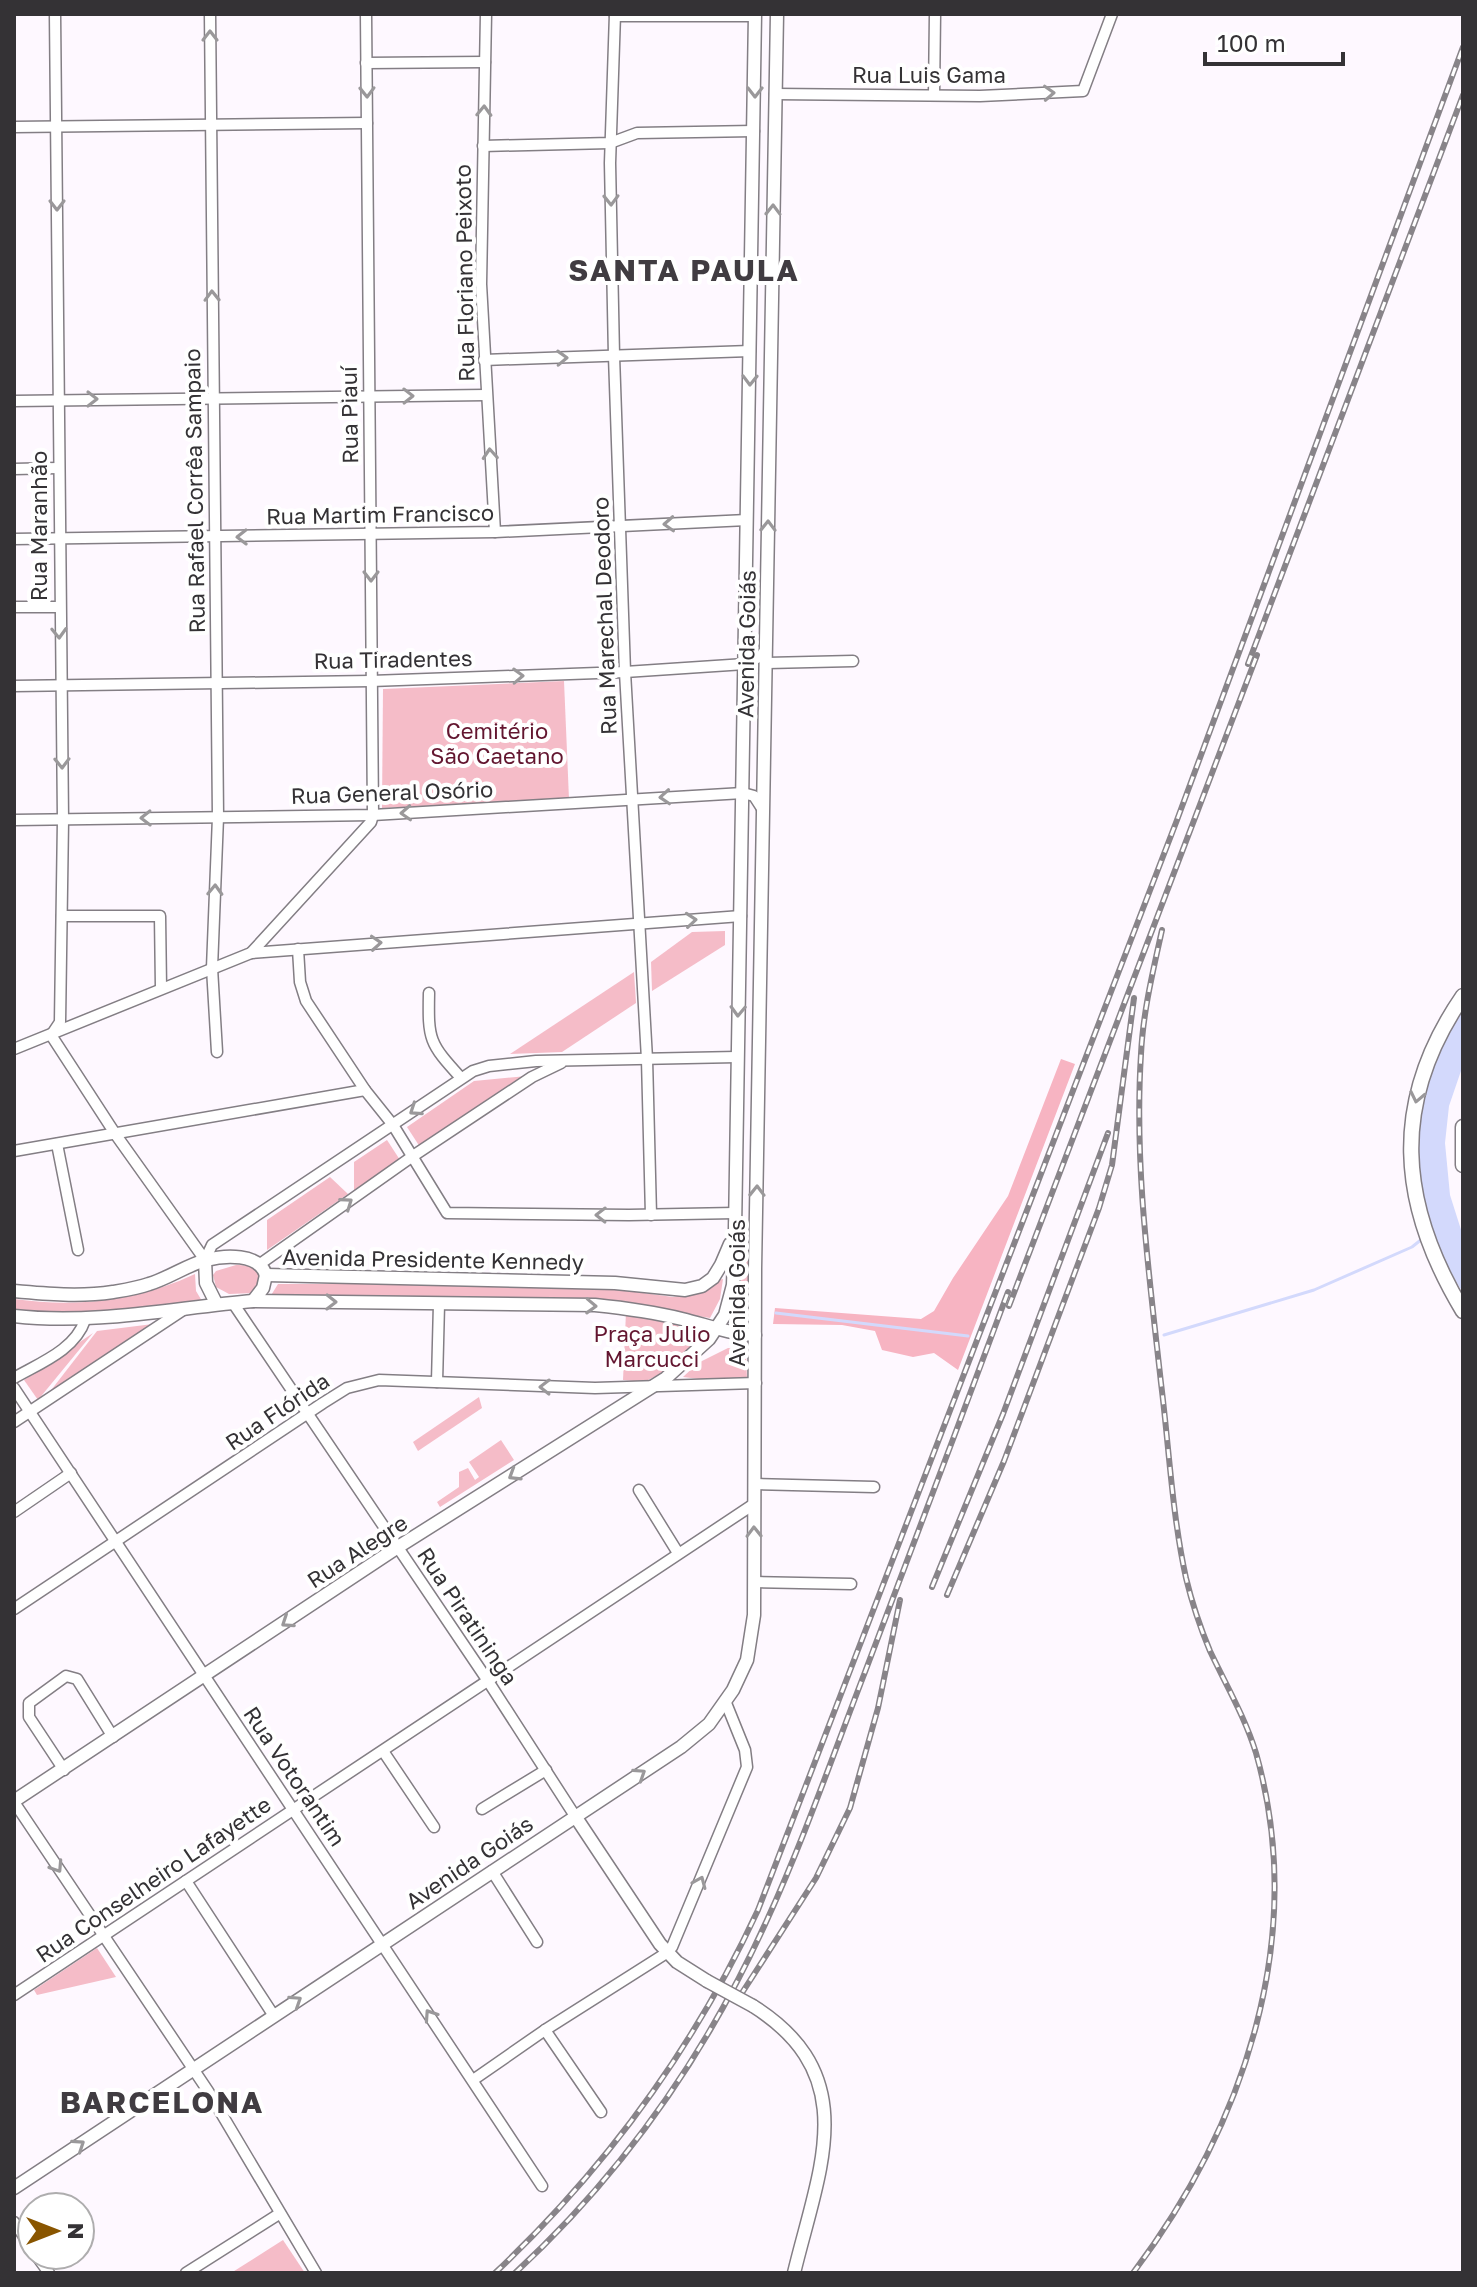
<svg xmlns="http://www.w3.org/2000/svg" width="1477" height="2287" font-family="'Golos Text',sans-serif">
<rect width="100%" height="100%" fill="#fef8ff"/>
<!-- green -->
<g fill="#f5bcc8">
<polygon points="564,681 569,799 382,808 383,689"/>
<polygon points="725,931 725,945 652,991 651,962 692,932"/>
<polygon points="634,972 636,1003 562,1052 510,1054"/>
<polygon points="527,1076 420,1147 407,1127 474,1081"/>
<polygon points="387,1140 400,1160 354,1192 354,1162"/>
<polygon points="330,1177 348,1194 267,1250 267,1220"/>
<polygon points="748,1245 748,1324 742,1328 735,1326 740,1284 741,1247"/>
<path d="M236 1265C249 1265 261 1267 261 1281L254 1293 229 1294 216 1287 213 1275 216 1271Z"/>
<path d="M195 1274 196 1291 202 1301 85 1316 14 1313V1299C78 1308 137 1301 195 1274Z"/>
<polygon points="723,1279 720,1299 710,1318 617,1303 270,1297 278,1284 447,1284 614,1289 673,1297 705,1291 718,1280"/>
<polygon points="626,1312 669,1321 689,1331 692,1340 689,1350 664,1372 644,1382 623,1380"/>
<polygon points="153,1324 45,1398 97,1331"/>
<polygon points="93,1333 38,1400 24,1380"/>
<polygon points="728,1348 736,1348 746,1352 747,1380 723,1382 683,1377 698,1363"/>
<polygon points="479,1397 482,1408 418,1451 413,1442"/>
<polygon points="501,1440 514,1460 440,1507 437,1502 459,1487 459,1472 468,1468 475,1480 479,1477 469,1462"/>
<polygon points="97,1948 116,1977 37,1995 34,1990"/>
<polygon points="283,2240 305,2273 231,2273"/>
</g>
<!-- forest -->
<polygon fill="#f7b4c2" points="1061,1059 1075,1064 958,1370 934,1353 913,1357 882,1350 875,1331 842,1325 773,1324 775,1308 921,1319 934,1311 953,1278 1008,1196"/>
<!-- water -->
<path fill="#d3d9fc" d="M1463 1011V1065L1449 1106 1445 1143 1450 1195 1463 1236V1293C1405 1199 1400 1105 1463 1011Z"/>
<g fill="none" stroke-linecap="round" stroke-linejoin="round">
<!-- stream -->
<g stroke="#d3d9fc" stroke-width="3">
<polyline points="776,1313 968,1336"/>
<polyline points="1164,1335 1314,1290 1412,1247 1422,1239"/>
</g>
<defs>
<g id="minor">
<polyline points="210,14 218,817 212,968 217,1052"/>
<polyline points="486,14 481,284 495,532"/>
<polyline points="615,14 610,163 614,356 625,672 647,1059 651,1215"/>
<polyline points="615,16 755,16"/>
<polyline points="366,63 485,62"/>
<polyline points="775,94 980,96 1083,91 1112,14"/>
<polyline points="934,95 935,14"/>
<polyline points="14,127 367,123"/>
<polyline points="483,146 610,143 637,133 754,131"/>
<polyline points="484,360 750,351"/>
<polyline points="14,401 486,395"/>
<polyline points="14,469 58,468"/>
<polyline points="14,539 495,532 747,520"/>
<polyline points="14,607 59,607"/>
<polyline points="767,663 853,661"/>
<polyline points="14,686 371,681 625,672 745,664 761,656 766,649"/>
<polyline points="14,820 373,815 743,793 754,796 763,810"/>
<polyline points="62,916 160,916 161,988"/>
<polyline points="298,949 300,982 306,1001 365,1090 393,1125 447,1213 629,1215 735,1213"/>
<polyline points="251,953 741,916"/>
<path d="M429 993C428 1040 429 1043 461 1078"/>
<polyline points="52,1034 60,1022 63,820 55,14"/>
<polyline points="51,1035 116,1135 205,1260"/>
<polyline points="14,1049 251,953 371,822 373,815 366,14"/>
<polyline points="57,1144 78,1250"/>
<polyline points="14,1151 365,1090"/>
<polyline points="205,1260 212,1245 473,1071 489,1066 536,1061 737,1057"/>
<polyline points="260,1264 413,1156 532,1077 561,1063"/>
<polyline points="233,1303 488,1681 575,1816"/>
<path d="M14 1378C40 1363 75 1350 85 1320"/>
<polyline points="437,1382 439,1304"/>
<polyline points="14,1388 542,2186"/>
<polyline points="14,1422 186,1308"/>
<polyline points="754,1484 874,1487"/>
<polyline points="639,1490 678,1553"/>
<polyline points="14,1512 71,1473"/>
<polyline points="755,1582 851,1584"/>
<polyline points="14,1609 323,1403 347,1388 379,1380 595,1388 756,1383"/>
<polyline points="383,1751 434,1827"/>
<polyline points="64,1770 29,1717 29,1703 66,1676 77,1679 113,1737"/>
<polyline points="14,1802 208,2091 316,2273"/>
<polyline points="482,1809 546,1770"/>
<polyline points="492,1871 537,1942"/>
<polyline points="186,1881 274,2016"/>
<polyline points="14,1995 754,1504"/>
<polyline points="545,2030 601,2112"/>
<polyline points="473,2080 545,2030 668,1952 672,1947 747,1767 745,1750 726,1703"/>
<polyline points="14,2222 32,2248"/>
<polyline points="36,2255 49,2273"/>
<polyline points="186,2273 279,2214"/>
</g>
<g id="major">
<polyline points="205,1260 206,1283 216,1303"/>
<polyline points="266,1275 615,1283 685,1290 702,1286 713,1278 721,1265 730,1244"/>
<path d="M14 1291C47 1294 80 1297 113 1292 125 1290 138 1288 149 1284 169 1278 187 1265 206 1260 225 1255 259 1253 266 1275"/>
<polyline points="253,1301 263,1288 266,1275"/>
<path d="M14 1316C95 1325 173 1308 253 1301L595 1305C624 1308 653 1312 682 1319 707 1325 729 1334 755 1335"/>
<polyline points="14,1801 398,1547 666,1378 709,1339 725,1315 733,1285 735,1230 755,14"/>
<polyline points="575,1816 660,1944 677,1962 707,1981"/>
<path d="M753 2006C864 2076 819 2169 794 2273"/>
<polyline points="14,2188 681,1747 709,1724 733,1690 747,1660 754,1615 755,1269 777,14"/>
</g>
<g id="highway">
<path d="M1463 996C1390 1102 1398 1203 1463 1311"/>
<polyline points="1463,1127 1463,1165"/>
</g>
</defs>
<!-- minor casing -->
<use href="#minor" stroke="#837e84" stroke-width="13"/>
<!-- major casing -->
<use href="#major" stroke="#837e84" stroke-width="15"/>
<!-- highway casing -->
<use href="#highway" stroke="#837e84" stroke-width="17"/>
<!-- minor -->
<use href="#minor" stroke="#fff" stroke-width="10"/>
<!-- major -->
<use href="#major" stroke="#fff" stroke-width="12"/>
<!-- highway -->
<use href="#highway" stroke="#fff" stroke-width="14"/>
<defs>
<g id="rail">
<polyline points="1248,664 1463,95"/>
<polyline points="1009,1306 1257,655"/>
<polyline points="932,1587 1003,1414 1108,1133"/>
<polyline points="947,1595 1004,1461 1099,1208 1112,1165 1134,998"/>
<polyline points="740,1996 816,1878 850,1808 878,1708 900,1600"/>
<path d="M495 2273C605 2169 694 2048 758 1910L1177 820 1463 47"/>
<path d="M515 2273C622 2174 707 2053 767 1920 804 1839 833 1755 865 1672 913 1545 961 1419 1008 1292"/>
<path d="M1133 2273C1245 2124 1308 1937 1256 1753 1245 1717 1226 1685 1210 1651 1200 1627 1192 1603 1186 1578 1172 1514 1169 1447 1161 1383 1149 1274 1134 1164 1141 1054 1143 1012 1153 971 1162 930"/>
</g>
</defs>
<!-- rail casing -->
<use href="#rail" stroke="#888489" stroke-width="6"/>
<!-- rail -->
<use href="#rail" stroke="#fff" stroke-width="3" stroke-dasharray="9" stroke-linecap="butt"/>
<defs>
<polyline id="major-bridge" points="707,1981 753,2006"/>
</defs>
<!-- major-bridge casing -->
<use href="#major-bridge" stroke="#837e84" stroke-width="15" stroke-linecap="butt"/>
<!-- major-bridge -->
<use href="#major-bridge" stroke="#fff" stroke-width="12"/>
</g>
<!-- one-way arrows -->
<defs><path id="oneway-chevron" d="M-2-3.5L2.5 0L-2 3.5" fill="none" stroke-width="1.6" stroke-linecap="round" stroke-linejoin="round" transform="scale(2)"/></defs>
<g stroke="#9a989a">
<use href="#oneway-chevron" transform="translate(210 36) rotate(-90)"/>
<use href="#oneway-chevron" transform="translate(367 92) rotate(89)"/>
<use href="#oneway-chevron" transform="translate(755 92) rotate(90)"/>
<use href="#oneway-chevron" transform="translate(1049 93) rotate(-3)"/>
<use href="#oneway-chevron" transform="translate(484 111) rotate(-88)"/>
<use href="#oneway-chevron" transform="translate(611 200) rotate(89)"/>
<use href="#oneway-chevron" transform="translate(57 205) rotate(90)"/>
<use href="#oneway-chevron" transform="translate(773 210) rotate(-89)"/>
<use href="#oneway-chevron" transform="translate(212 296) rotate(-91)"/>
<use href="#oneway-chevron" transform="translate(562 358) rotate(-2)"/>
<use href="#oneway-chevron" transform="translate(750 380) rotate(91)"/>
<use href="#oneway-chevron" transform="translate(408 396) rotate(-1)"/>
<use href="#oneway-chevron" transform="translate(92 399)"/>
<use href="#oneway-chevron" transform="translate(490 454) rotate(-94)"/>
<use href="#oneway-chevron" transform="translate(669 524) rotate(177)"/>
<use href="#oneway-chevron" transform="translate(768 526) rotate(-89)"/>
<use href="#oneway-chevron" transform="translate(242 537) rotate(179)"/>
<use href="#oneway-chevron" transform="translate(371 576) rotate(90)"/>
<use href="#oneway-chevron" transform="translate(59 633) rotate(88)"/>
<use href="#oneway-chevron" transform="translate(518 676) rotate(-2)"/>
<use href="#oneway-chevron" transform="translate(62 763) rotate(89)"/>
<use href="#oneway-chevron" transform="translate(665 797) rotate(176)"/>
<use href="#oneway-chevron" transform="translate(406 813) rotate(177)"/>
<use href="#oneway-chevron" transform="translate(146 818) rotate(179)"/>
<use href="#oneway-chevron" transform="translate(215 890) rotate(-88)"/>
<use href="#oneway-chevron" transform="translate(691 920) rotate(-5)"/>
<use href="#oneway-chevron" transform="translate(376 943) rotate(-4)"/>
<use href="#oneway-chevron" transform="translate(738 1011) rotate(92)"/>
<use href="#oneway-chevron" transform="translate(1417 1097) rotate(102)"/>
<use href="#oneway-chevron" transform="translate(415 1110) rotate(146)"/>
<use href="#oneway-chevron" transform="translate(757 1191) rotate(-89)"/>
<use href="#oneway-chevron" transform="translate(347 1203) rotate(-35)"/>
<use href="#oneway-chevron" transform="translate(601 1215) rotate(-179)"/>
<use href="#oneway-chevron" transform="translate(331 1302) rotate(1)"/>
<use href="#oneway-chevron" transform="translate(591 1306) rotate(2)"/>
<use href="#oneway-chevron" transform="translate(545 1387) rotate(-179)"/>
<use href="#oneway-chevron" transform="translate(514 1475) rotate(148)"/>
<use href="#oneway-chevron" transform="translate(754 1532) rotate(-91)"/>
<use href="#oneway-chevron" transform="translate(287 1622) rotate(146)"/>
<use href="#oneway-chevron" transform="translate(640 1774) rotate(-33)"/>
<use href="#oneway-chevron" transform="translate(57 1867) rotate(57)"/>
<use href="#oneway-chevron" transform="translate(700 1882) rotate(-67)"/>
<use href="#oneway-chevron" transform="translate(296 2001) rotate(-33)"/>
<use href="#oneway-chevron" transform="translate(430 2015) rotate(-124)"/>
<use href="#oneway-chevron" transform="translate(79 2145) rotate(-34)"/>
</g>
<g text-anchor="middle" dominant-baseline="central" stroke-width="8" stroke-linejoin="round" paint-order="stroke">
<!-- street labels -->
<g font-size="22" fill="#343235" stroke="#fff">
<text x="929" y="74">Rua Luis Gama</text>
<text transform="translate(464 273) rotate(-91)">Rua Floriano Peixoto</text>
<text transform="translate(349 415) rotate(-91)">Rua Piauí</text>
<text transform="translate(194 491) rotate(-91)">Rua Rafael Corrêa Sampaio</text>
<text transform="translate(380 514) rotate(-1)">Rua Martim Francisco</text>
<text transform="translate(38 526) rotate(-90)">Rua Maranhão</text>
<text transform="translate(604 616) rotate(-92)">Rua Marechal Deodoro</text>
<text transform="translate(746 644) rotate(-89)">Avenida Goiás</text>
<text transform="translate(393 659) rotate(-1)">Rua Tiradentes</text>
<text transform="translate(392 792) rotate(-2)">Rua General Osório</text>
<text transform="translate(433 1259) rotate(1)">Avenida Presidente Kennedy</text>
<text transform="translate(736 1293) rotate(-90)">Avenida Goiás</text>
<text transform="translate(277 1411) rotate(-34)">Rua Flórida</text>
<text transform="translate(357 1551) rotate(-33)">Rua Alegre</text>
<text transform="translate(468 1616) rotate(56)">Rua Piratininga</text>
<text transform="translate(295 1776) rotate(56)">Rua Votorantim</text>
<text transform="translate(469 1862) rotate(-34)">Avenida Goiás</text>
<text transform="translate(153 1879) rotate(-34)">Rua Conselheiro Lafayette</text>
</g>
<!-- park labels -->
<g font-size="22" fill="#631630" stroke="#fff">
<text x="497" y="730">Cemitério<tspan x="497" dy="25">São Caetano</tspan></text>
<text x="652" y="1333">Praça Julio<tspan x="652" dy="25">Marcucci</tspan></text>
</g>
<!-- district labels -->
<g font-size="30" font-weight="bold" letter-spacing="2" fill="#403c41" stroke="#fff">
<text x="684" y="270">SANTA PAULA</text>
<text x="162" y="2102">BARCELONA</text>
</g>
</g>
<!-- border -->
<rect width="1477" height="2287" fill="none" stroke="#343235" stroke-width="32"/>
<!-- north arrow -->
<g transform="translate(56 2231) rotate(90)"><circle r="38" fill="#ffffff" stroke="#aeadae" stroke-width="2"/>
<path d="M0-6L14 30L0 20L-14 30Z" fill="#895500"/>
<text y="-12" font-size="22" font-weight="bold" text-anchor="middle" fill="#343235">N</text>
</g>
<!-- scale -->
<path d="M1205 52v12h138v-12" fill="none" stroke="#343235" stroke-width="4"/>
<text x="1217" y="52" font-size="24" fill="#343235" stroke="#ffffff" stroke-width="6" paint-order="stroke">100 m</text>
</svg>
